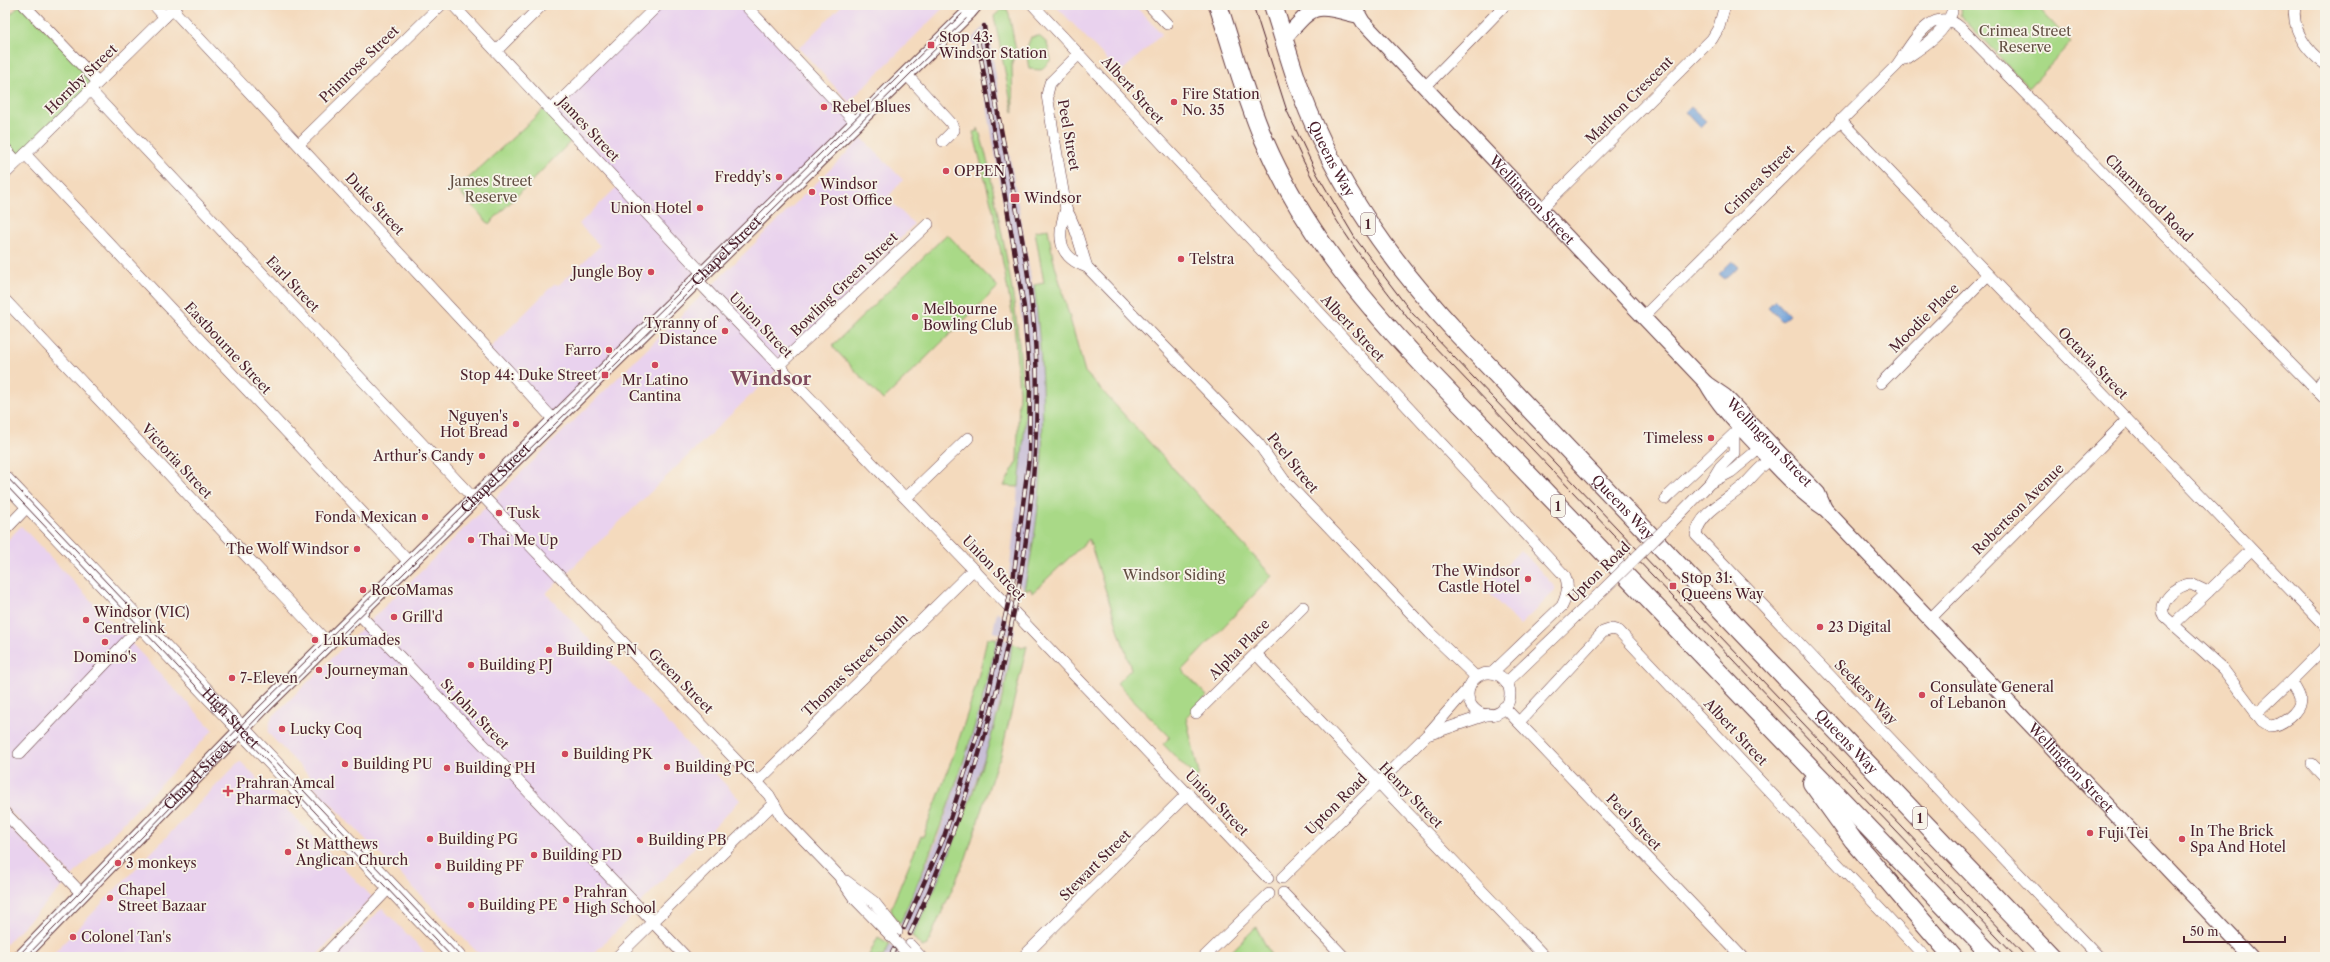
<svg xmlns="http://www.w3.org/2000/svg" width="2330" height="962" font-family="'Libre Caslon Text',serif">
<rect width="100%" height="100%" fill="#f7f3e8"/>
<filter id="ink" filterUnits="userSpaceOnUse"><feTurbulence type="fractalNoise" baseFrequency=".025" numOctaves="2"/><feDisplacementMap in="SourceGraphic" scale="8" xChannelSelector="R" yChannelSelector="G"/><feConvolveMatrix kernelMatrix="1 2 1 2 8 2 1 2 1" color-interpolation-filters="sRGB"/></filter>
<filter id="wash" filterUnits="userSpaceOnUse"><feTurbulence type="fractalNoise" baseFrequency=".012" numOctaves="4" result="noise"/><feDisplacementMap in="SourceGraphic" scale="16" xChannelSelector="R" yChannelSelector="G"/><feGaussianBlur stdDeviation="0.9" result="paint"/><feColorMatrix in="noise" values="0 0 0 0 0 0 0 0 0 0 0 0 0 0 0 0 0 1.4 0 .05"/><feComposite in="paint" operator="in"/></filter>
<g filter="url(#wash)">
<rect width="100%" height="100%" fill="#f4dabd"/>
<!-- built -->
<g fill="#e9d2ee">
<polygon points="657,5 747,5 856,123 554,420 489,349 554,284 559,285 600,246 579,224 618,186 551,110"/>
<polygon points="842,5 946,5 849,102 799,48"/>
<polygon points="1055,5 1134,5 1162,34 1120,73"/>
<polygon points="862,138 903,180 887,198 914,224 785,362 546,593 740,800 629,915 631,917 590,957 482,957 312,785 315,782 268,733 271,718"/>
<polygon points="21,526 213,730 72,876 5,806 5,543"/>
<polygon points="1521,550 1555,587 1555,591 1520,625 1483,587"/>
<polygon points="240,761 372,897 315,957 50,957"/>
<polygon points="5,822 65,884 5,945"/>
<polygon points="382,908 429,957 335,957"/>
</g>
<!-- industrial -->
<g fill="#c9bfd7">
<polygon points="987,24 1032,285 1034,285 1040,334 1044,421 1040,500 1033,550 1024,589 1009,575 1025,425 1027,382 1025,342 1010,238 978,55 971,40"/>
<polygon points="997,611 1015,629 1014,636 993,632"/>
<polygon points="997,638 1012,641 1010,659 991,738 947,862 912,936 900,924 937,840 963,766"/>
<polygon points="890,944 901,957 883,957"/>
</g>
<!-- green -->
<g fill="#a9d987" stroke="#7a7c59">
<polygon points="20,5 98,81 14,161 5,151 5,20"/>
<polygon points="1961,5 2036,5 2071,43 2029,88 1960,15"/>
<polygon points="1002,9 1007,9 1009,14 1016,51 1012,63 1013,112 994,16"/>
<polygon points="1039,36 1047,43 1051,60 1041,70 1029,69 1026,50 1031,37"/>
<polygon points="545,108 574,138 489,224 457,189"/>
<path d="M978 128C989 160 993 192 1000 225 1011 277 1019 328 1022 382H1026L1025 425 1019 487 1004 486 1017 461 1019 392 1014 323 993 210 973 132 978 131Z"/>
<path d="M1048 229 1053 258 1085 372 1272 576 1182 670 1207 696 1186 717 1199 774 1196 778 1163 744 1170 737 1117 683 1131 669 1089 539 1032 593 1031 589H1024C1048 486 1046 389 1034 285L1044 283 1035 231Z"/>
<polygon points="947,234 998,287 883,400 832,346"/>
<path d="M987 638H997C976 738 941 831 900 924L893 916 891 908 921 836 923 837C947 772 974 706 987 638Z"/>
<path d="M1012 643 1022 648 1027 646 1000 759 996 765 966 858 927 945 922 947 912 936C941 879 964 820 984 759 996 721 1008 683 1012 643Z"/>
<polygon points="1256,927 1272,957 1232,957 1230,953"/>
<polygon points="878,937 890,944 883,957 868,957"/>
</g>
<!-- water -->
<g fill="#6c9ed7" stroke="#5b5e81">
<polygon points="1691,107 1706,121 1700,127 1686,112"/>
<polygon points="1732,261 1739,267 1725,279 1719,274"/>
<polygon points="1775,300 1789,315 1782,321 1768,307"/>
</g>
</g>
<g filter="url(#ink)">
<g fill="none" stroke-linecap="round" stroke-linejoin="round">
<defs>
<g id="minor">
<polyline points="24,5 98,82"/>
<polyline points="154,5 165,17"/>
<polyline points="453,5 703,274"/>
<polyline points="745,5 856,123"/>
<path d="M1033 5 1565 576C1570 586 1567 596 1562 606L1492 673"/>
<polyline points="1149,5 1167,24"/>
<path d="M2295 5C2291 29 2306 51 2325 64"/>
<polyline points="173,10 554,420"/>
<polyline points="496,51 542,5"/>
<path d="M1079 54 1050 83 1047 95 1066 209C1077 227 1080 247 1087 267L1258 443 1284 480 1430 633 1476 677"/>
<path d="M1905 59C1924 46 1944 34 1952 12"/>
<polyline points="906,74 951,123 954,130 943,141"/>
<polyline points="1425,87 1505,5"/>
<polyline points="90,90 474,499"/>
<polyline points="551,110 658,5"/>
<polyline points="1840,120 2325,626"/>
<polyline points="299,144 441,5"/>
<polyline points="5,148 17,162"/>
<polyline points="25,154 409,562"/>
<polyline points="5,174 177,5"/>
<path d="M1066 209C1057 235 1057 257 1087 267"/>
<polyline points="1541,209 1712,39 1719,27 1725,5"/>
<polyline points="697,280 1268,878"/>
<polyline points="5,300 328,643"/>
<path d="M1643 317 1897 65C1912 44 1933 1 1962 29L2325 399"/>
<polyline points="779,365 928,224"/>
<polyline points="1881,383 1988,275"/>
<polyline points="2316,390 2325,377"/>
<path d="M1777 458C1763 461 1753 477 1742 487 1727 500 1699 513 1696 535L2098 957"/>
<polyline points="1712,482 1731,472 1760,448"/>
<polyline points="480,493 757,782 769,795 781,816 839,876 854,898 893,938"/>
<polyline points="906,498 968,438"/>
<polyline points="1665,499 1737,431"/>
<polyline points="1672,522 1711,482 1720,467 1734,453 1734,434"/>
<polyline points="5,530 29,505"/>
<path d="M2251 550 2208 592 2191 584C2177 584 2156 604 2165 617L2223 669 2262 721 2270 726C2281 726 2300 712 2300 700 2300 693 2293 687 2292 680L2325 647"/>
<polyline points="358,613 686,957"/>
<polyline points="1930,619 2127,420"/>
<polyline points="2173,625 2208,592"/>
<polyline points="1256,654 1545,957"/>
<circle cx="1489" cy="694" r="21"/>
<polyline points="1506,683 1600,593"/>
<polyline points="1504,707 1742,957"/>
<polyline points="1196,713 1303,607"/>
<polyline points="2256,714 2292,680"/>
<polyline points="1519,722 1603,632 1612,629 1619,631 1925,957"/>
<polyline points="1430,734 1489,714"/>
<polyline points="19,754 142,625"/>
<polyline points="2312,764 2325,778"/>
<polyline points="757,782 974,569"/>
<polyline points="5,813 82,894"/>
<polyline points="1282,878 1427,735 1469,687"/>
<polyline points="846,881 874,902 897,931"/>
<polyline points="1283,893 1344,957"/>
<polyline points="910,945 921,957"/>
<polyline points="323,957 390,887"/>
<polyline points="617,957 774,803"/>
<polyline points="1023,957 1188,793"/>
<polyline points="1204,957 1269,894"/>
</g>
<g id="tertiary">
<path id="s1" d="M1353 5 1363 22 1706 383 1725 396 1818 493 1825 509"/>
<path d="M1284 39C1317 2 1312 5 1359 16"/>
<path id="s2" d="M1706 383C1720 409 1742 429 1762 451 1782 472 1800 493 1825 509L2251 957"/>
<path id="s3" d="M21 957 268 702 969 12"/>
</g>
<g id="primary">
<path id="s4" d="M5 480 457 957"/>
</g>
<g id="trunk">
<path d="M1218 5C1233 50 1245 96 1264 140 1301 226 1359 297 1422 364L1993 957"/>
<path id="s5" d="M1273 5C1283 35 1291 66 1302 95 1337 187 1392 263 1459 335L2052 957"/>
<polyline points="1812,783 1853,840 1953,957"/>
</g>
</defs>
<!-- minor casing -->
<use href="#minor" stroke="#643b41" stroke-width="12"/>
<!-- tertiary casing -->
<use href="#tertiary" stroke="#643b41" stroke-width="16"/>
<!-- primary casing -->
<use href="#primary" stroke="#643b41" stroke-width="18"/>
<!-- trunk casing -->
<use href="#trunk" stroke="#643b41" stroke-width="20"/>
<!-- minor -->
<use href="#minor" stroke="#fff" stroke-width="11"/>
<!-- tertiary -->
<use href="#tertiary" stroke="#fff" stroke-width="14"/>
<!-- primary -->
<use href="#primary" stroke="#fff" stroke-width="17"/>
<!-- trunk -->
<use href="#trunk" stroke="#fff" stroke-width="18"/>
<!-- tram -->
<g stroke="#4a1f2b" stroke-width="1">
<polyline points="1253,5 1287,111 1317,174 1355,238 1412,313 2026,957"/>
<path d="M1292 136C1321 205 1364 263 1410 321L2016 957"/>
<polyline points="5,475 461,957"/>
<polyline points="5,484 452,957"/>
<polyline points="17,957 251,715 971,5"/>
<polyline points="26,957 262,713 980,5"/>
</g>
<defs>
<g id="rail">
<polyline points="904,928 944,837 983,717 1013,581 1029,458 1030,387 1024,307 977,34"/>
<path d="M910 934C960 827 995 717 1016 601 1033 510 1042 419 1034 326 1025 225 996 127 984 26"/>
<polyline points="890,957 894,949"/>
<polyline points="898,957 899,954"/>
</g>
</defs>
<!-- rail casing -->
<use href="#rail" stroke="#4a1f2b" stroke-width="4.5"/>
<!-- rail -->
<use href="#rail" stroke="#f7f3e8" stroke-width="3" stroke-dasharray="9" stroke-linecap="butt"/>
<defs>
<g id="minor-bridge">
<polyline points="1600,593 1672,522"/>
<polyline points="893,938 906,952"/>
</g>
<polyline id="tertiary-bridge" points="969,12 975,5"/>
</defs>
<!-- minor-bridge casing -->
<use href="#minor-bridge" stroke="#643b41" stroke-width="12" stroke-linecap="butt"/>
<!-- tertiary-bridge casing -->
<use href="#tertiary-bridge" stroke="#643b41" stroke-width="16" stroke-linecap="butt"/>
<!-- minor-bridge -->
<use href="#minor-bridge" stroke="#fff" stroke-width="11"/>
<!-- tertiary-bridge -->
<use href="#tertiary-bridge" stroke="#fff" stroke-width="14"/>
</g>
</g>
<!-- markers -->
<g fill="#d1495b" stroke="#f7f3e8" stroke-width="1.5">
<rect x="927" y="41" width="8" height="8" rx="2"/>
<circle cx="1174" cy="102" r="4"/>
<circle cx="824" cy="107" r="4"/>
<circle cx="946" cy="171" r="4"/>
<circle cx="779" cy="177" r="4"/>
<circle cx="812" cy="192" r="4"/>
<rect x="1010" y="193" width="10" height="10" rx="2"/>
<circle cx="700" cy="208" r="4"/>
<circle cx="1181" cy="259" r="4"/>
<circle cx="651" cy="272" r="4"/>
<circle cx="915" cy="317" r="4"/>
<circle cx="725" cy="331" r="4"/>
<circle cx="609" cy="350" r="4"/>
<circle cx="655" cy="365" r="4"/>
<rect x="601" y="371" width="8" height="8" rx="2"/>
<circle cx="516" cy="424" r="4"/>
<circle cx="1711" cy="438" r="4"/>
<circle cx="482" cy="456" r="4"/>
<circle cx="499" cy="513" r="4"/>
<circle cx="425" cy="517" r="4"/>
<circle cx="471" cy="540" r="4"/>
<circle cx="357" cy="549" r="4"/>
<circle cx="1528" cy="579" r="4"/>
<rect x="1669" y="582" width="8" height="8" rx="2"/>
<circle cx="363" cy="590" r="4"/>
<circle cx="394" cy="617" r="4"/>
<circle cx="86" cy="620" r="4"/>
<circle cx="1820" cy="627" r="4"/>
<circle cx="315" cy="640" r="4"/>
<circle cx="105" cy="642" r="4"/>
<circle cx="549" cy="650" r="4"/>
<circle cx="471" cy="665" r="4"/>
<circle cx="319" cy="670" r="4"/>
<circle cx="232" cy="678" r="4"/>
<circle cx="1922" cy="695" r="4"/>
<circle cx="282" cy="729" r="4"/>
<circle cx="565" cy="754" r="4"/>
<circle cx="345" cy="764" r="4"/>
<circle cx="667" cy="767" r="4"/>
<circle cx="447" cy="768" r="4"/>
<path d="M226 785h4v4h4v4h-4v4h-4v-4h-4v-4h4z"/>
<circle cx="2090" cy="833" r="4"/>
<circle cx="430" cy="839" r="4"/>
<circle cx="2182" cy="839" r="4"/>
<circle cx="640" cy="840" r="4"/>
<circle cx="288" cy="852" r="4"/>
<circle cx="534" cy="855" r="4"/>
<circle cx="118" cy="863" r="4"/>
<circle cx="438" cy="866" r="4"/>
<circle cx="110" cy="898" r="4"/>
<circle cx="566" cy="900" r="4"/>
<circle cx="471" cy="905" r="4"/>
<circle cx="73" cy="937" r="4"/>
</g>
<g text-anchor="middle" dominant-baseline="central" stroke-width="3.5" stroke-linejoin="round" paint-order="stroke">
<!-- shield labels -->
<g fill="#f7f3e8" stroke="#7e5f64" stroke-width="1">
<rect x="1361" y="213" width="14" height="22" rx="3"/>
<rect x="1551" y="495" width="14" height="22" rx="3"/>
<rect x="1913" y="807" width="14" height="22" rx="3"/>
</g>
<g font-size="13" font-weight="bold" fill="#4a1f2b">
<text x="1368" y="224">1</text>
<text x="1558" y="506">1</text>
<text x="1920" y="818">1</text>
</g>
<!-- park labels -->
<g font-size="14" fill="#624e42" stroke="#f7f3e8">
<text x="2025" y="31">Crimea Street<tspan x="2025" dy="16">Reserve</tspan></text>
<text x="491" y="181">James Street<tspan x="491" dy="16">Reserve</tspan></text>
<text x="1174" y="575">Windsor Siding</text>
</g>
<!-- poi labels -->
<g font-size="14" fill="#4a1f2b" stroke="#f7f3e8" text-anchor="start">
<text x="939" y="37">Stop 43:<tspan x="939" dy="16">Windsor Station</tspan></text>
<text x="1182" y="94">Fire Station<tspan x="1182" dy="16">No. 35</tspan></text>
<text x="832" y="107">Rebel Blues</text>
<text x="954" y="171">OPPEN</text>
<text x="771" y="177" text-anchor="end">Freddy’s</text>
<text x="820" y="184">Windsor<tspan x="820" dy="16">Post Office</tspan></text>
<text x="1024" y="198">Windsor</text>
<text x="692" y="208" text-anchor="end">Union Hotel</text>
<text x="1189" y="259">Telstra</text>
<text x="643" y="272" text-anchor="end">Jungle Boy</text>
<text x="923" y="309">Melbourne<tspan x="923" dy="16">Bowling Club</tspan></text>
<text x="717" y="323" text-anchor="end">Tyranny of<tspan x="717" dy="16">Distance</tspan></text>
<text x="601" y="350" text-anchor="end">Farro</text>
<text x="597" y="375" text-anchor="end">Stop 44: Duke Street</text>
<text x="655" y="380" text-anchor="middle">Mr Latino<tspan x="655" dy="16">Cantina</tspan></text>
<text x="508" y="416" text-anchor="end">Nguyen's<tspan x="508" dy="16">Hot Bread</tspan></text>
<text x="1703" y="438" text-anchor="end">Timeless</text>
<text x="474" y="456" text-anchor="end">Arthur’s Candy</text>
<text x="507" y="513">Tusk</text>
<text x="417" y="517" text-anchor="end">Fonda Mexican</text>
<text x="479" y="540">Thai Me Up</text>
<text x="349" y="549" text-anchor="end">The Wolf Windsor</text>
<text x="1520" y="571" text-anchor="end">The Windsor<tspan x="1520" dy="16">Castle Hotel</tspan></text>
<text x="1681" y="578">Stop 31:<tspan x="1681" dy="16">Queens Way</tspan></text>
<text x="371" y="590">RocoMamas</text>
<text x="94" y="612">Windsor (VIC)<tspan x="94" dy="16">Centrelink</tspan></text>
<text x="402" y="617">Grill'd</text>
<text x="1828" y="627">23 Digital</text>
<text x="323" y="640">Lukumades</text>
<text x="557" y="650">Building PN</text>
<text x="105" y="657" text-anchor="middle">Domino's</text>
<text x="479" y="665">Building PJ</text>
<text x="327" y="670">Journeyman</text>
<text x="240" y="678">7-Eleven</text>
<text x="1930" y="687">Consulate General<tspan x="1930" dy="16">of Lebanon</tspan></text>
<text x="290" y="729">Lucky Coq</text>
<text x="573" y="754">Building PK</text>
<text x="353" y="764">Building PU</text>
<text x="675" y="767">Building PC</text>
<text x="455" y="768">Building PH</text>
<text x="236" y="783">Prahran Amcal<tspan x="236" dy="16">Pharmacy</tspan></text>
<text x="2190" y="831">In The Brick<tspan x="2190" dy="16">Spa And Hotel</tspan></text>
<text x="2098" y="833">Fuji Tei</text>
<text x="438" y="839">Building PG</text>
<text x="648" y="840">Building PB</text>
<text x="296" y="844">St Matthews<tspan x="296" dy="16">Anglican Church</tspan></text>
<text x="542" y="855">Building PD</text>
<text x="126" y="863">3 monkeys</text>
<text x="446" y="866">Building PF</text>
<text x="118" y="890">Chapel<tspan x="118" dy="16">Street Bazaar</tspan></text>
<text x="574" y="892">Prahran<tspan x="574" dy="16">High School</tspan></text>
<text x="479" y="905">Building PE</text>
<text x="81" y="937">Colonel Tan's</text>
</g>
<!-- street labels -->
<g font-size="14" fill="#4a1f2b" stroke="#f7f3e8">
<text transform="translate(359 64) rotate(-44)">Primrose Street</text>
<text transform="translate(81 79) rotate(-44)">Hornby Street</text>
<text transform="translate(1133 90) rotate(48)">Albert Street</text>
<text transform="translate(1629 100) rotate(-45)">Marlton Crescent</text>
<text transform="translate(589 129) rotate(47)">James Street</text>
<text transform="translate(1069 135) rotate(80)">Peel Street</text>
<text stroke="none"><textPath href="#s5" startOffset="165">Queens Way</textPath></text>
<text transform="translate(1759 180) rotate(-45)">Crimea Street</text>
<text transform="translate(2149 198) rotate(45)">Charnwood Road</text>
<text stroke="none"><textPath href="#s1" startOffset="265">Wellington Street</textPath></text>
<text transform="translate(375 204) rotate(47)">Duke Street</text>
<text stroke="none"><textPath href="#s3" startOffset="998">Chapel Street</textPath></text>
<text transform="translate(293 284) rotate(47)">Earl Street</text>
<text transform="translate(844 284) rotate(-44)">Bowling Green Street</text>
<text transform="translate(1924 318) rotate(-45)">Moodie Place</text>
<text transform="translate(761 325) rotate(46)">Union Street</text>
<text transform="translate(1353 328) rotate(47)">Albert Street</text>
<text transform="translate(228 348) rotate(47)">Eastbourne Street</text>
<text transform="translate(2093 363) rotate(46)">Octavia Street</text>
<text stroke="none"><textPath href="#s1" startOffset="605">Wellington Street</textPath></text>
<text transform="translate(177 461) rotate(47)">Victoria Street</text>
<text transform="translate(1293 463) rotate(51)">Peel Street</text>
<text stroke="none"><textPath href="#s3" startOffset="674">Chapel Street</textPath></text>
<text stroke="none"><textPath href="#s5" startOffset="621">Queens Way</textPath></text>
<text transform="translate(2018 509) rotate(-45)">Robertson Avenue</text>
<text transform="translate(994 568) rotate(46)">Union Street</text>
<text transform="translate(1599 572) rotate(-44)">Upton Road</text>
<text transform="translate(1239 649) rotate(-45)">Alpha Place</text>
<text transform="translate(855 665) rotate(-44)">Thomas Street South</text>
<text transform="translate(681 681) rotate(45)">Green Street</text>
<text transform="translate(1866 692) rotate(46)">Seekers Way</text>
<text transform="translate(475 714) rotate(46)">St John Street</text>
<text stroke="none"><textPath href="#s4" startOffset="328">High Street</textPath></text>
<text transform="translate(1736 732) rotate(47)">Albert Street</text>
<text stroke="none"><textPath href="#s5" startOffset="945">Queens Way</textPath></text>
<text stroke="none"><textPath href="#s2" startOffset="531">Wellington Street</textPath></text>
<text stroke="none"><textPath href="#s3" startOffset="254">Chapel Street</textPath></text>
<text transform="translate(1411 795) rotate(46)">Henry Street</text>
<text transform="translate(1217 803) rotate(46)">Union Street</text>
<text transform="translate(1336 804) rotate(-45)">Upton Road</text>
<text transform="translate(1634 822) rotate(46)">Peel Street</text>
<text transform="translate(1095 865) rotate(-45)">Stewart Street</text>
</g>
<!-- district labels -->
<g font-size="18" font-weight="bold" fill="#804b5e" stroke="#f7f3e8">
<text x="771" y="379">Windsor</text>
</g>
</g>
<!-- margin -->
<rect width="2330" height="962" fill="none" stroke="#f7f3e8" stroke-width="20"/>
<!-- scale -->
<path d="M2184 936v6h101v-6" fill="none" stroke="#4a1f2b" stroke-width="2"/>
<text x="2190" y="936" font-size="12" fill="#4a1f2b" stroke="#f7f3e8" stroke-width="3" paint-order="stroke">50 m</text>
</svg>
